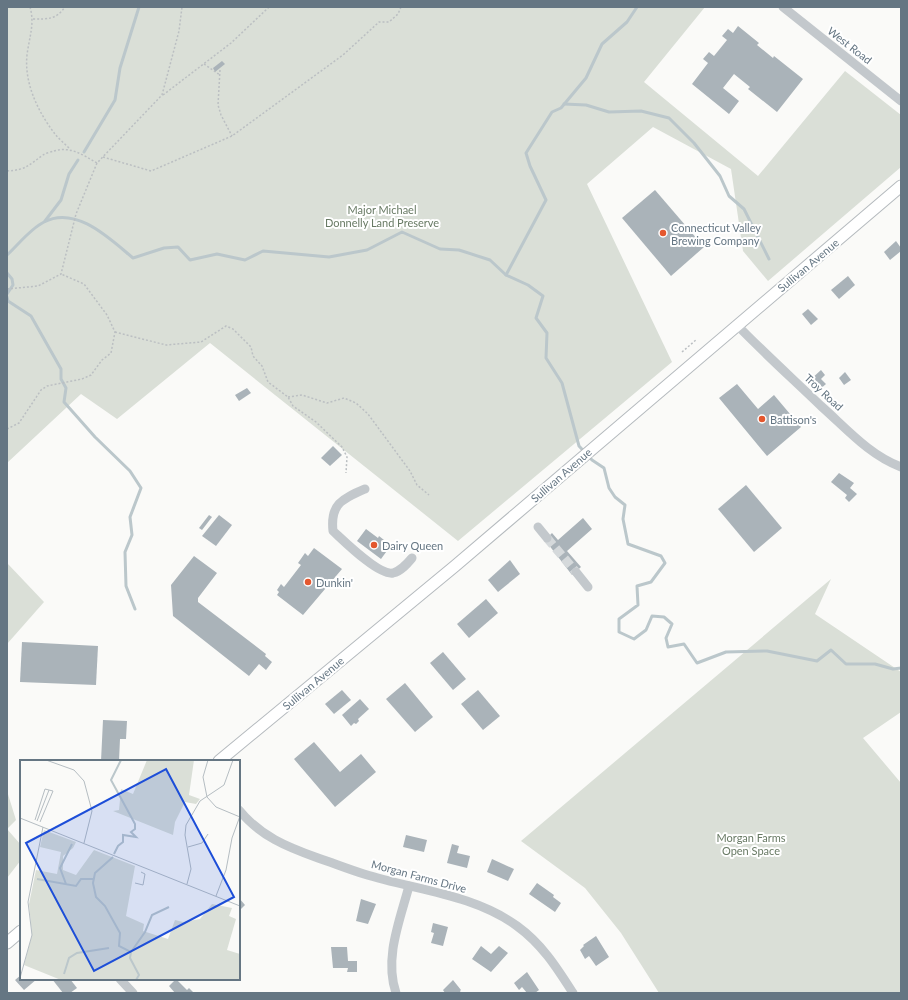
<svg xmlns="http://www.w3.org/2000/svg" width="908" height="1000" font-family="Lato,sans-serif">
<rect width="100%" height="100%" fill="#fafaf8"/>
<!-- green -->
<g fill="#dadfd7">
<polygon points="7,7 705,7 644,82 758,176 845,71 901,115 901,167 768,281 743,251 731,169 653,127 587,184 672,362 458,541 210,343 117,419 81,394 7,463"/>
<polygon points="7,563 44,602 7,644"/>
<polygon points="831,579 815,614 901,672 901,712 863,738 901,783 901,993 659,993 621,933 585,888 521,841"/>
<polygon points="7,791 16,820 7,829 21,845 21,860 7,878"/>
</g>
<g fill="none" stroke-linecap="round" stroke-linejoin="round">
<!-- stream -->
<g stroke="#bbc7cb" stroke-width="3">
<polyline points="564,104 586,105 609,112 641,111 669,118 694,143 720,176 729,196 744,209 769,259"/>
<polyline points="84,152 115,100 120,68 139,7"/>
<polyline points="45,221 61,200 69,174 78,160"/>
<path d="M7 255C18 245 30 229 44 222 76 205 110 239 133 258L164 248 178 247 190 260 217 254 245 260 263 251 329 257 367 250 402 232 440 249 459 250 490 260 506 275 528 285 543 296 536 318 547 333 546 358 562 383 579 446 592 460 604 468 609 488 615 497 625 505 623 519 628 544 661 556 665 563 651 582 637 586 638 605 619 619V632L634 639 646 630 652 616 664 617 672 624 666 638 668 647 684 644 697 663 726 652 767 651 817 661 831 650 846 664H875L893 669 901 668"/>
<polyline points="7,273 12,279 13,285 7,294"/>
<polyline points="506,275 546,200 530,166 526,153 552,112 561,108 586,78 602,44 627,22 637,7"/>
<polyline points="7,297 8,301 31,316 61,369 61,379 66,388 64,402 95,437 130,471 141,488 130,517 132,535 125,552 126,586 135,609"/>
</g>
</g>
<!-- building -->
<g fill="#aab3b9">
<polygon points="738,26 759,43 757,45 773,58 774,56 803,79 777,112 748,89 750,87 734,74 723,88 739,101 729,114 692,84 708,63 703,59 709,52 714,56 727,40 722,36 728,29 733,33"/>
<polygon points="222,61 225,64 215,72 213,68"/>
<polygon points="655,190 704,247 671,276 622,218"/>
<polygon points="896,241 901,248 901,251 890,260 884,252"/>
<polygon points="848,276 855,285 839,299 831,290"/>
<polygon points="808,309 818,319 811,325 802,314"/>
<polygon points="821,370 825,375 821,379 826,384 819,390 810,380"/>
<polygon points="845,372 851,380 844,385 839,378"/>
<polygon points="737,384 758,409 774,395 801,427 767,456 719,398"/>
<polygon points="247,388 251,393 239,401 235,395"/>
<polygon points="333,446 342,455 330,466 321,458"/>
<polygon points="839,473 854,483 850,488 857,494 849,502 845,498 847,495 831,482"/>
<polygon points="746,485 782,528 754,552 718,509"/>
<polygon points="209,515 212,517 202,530 199,528"/>
<polygon points="219,515 232,525 216,546 202,536"/>
<polygon points="583,518 592,529 567,551 581,567 572,575 545,540 552,533 558,540"/>
<polygon points="366,529 378,538 379,536 384,540 382,542 389,548 381,559 357,541"/>
<polygon points="314,548 342,569 303,615 277,595 279,592 277,590 281,584 284,587 301,565 298,563 305,553 308,556"/>
<polygon points="194,556 217,573 198,598 198,602 266,654 265,656 272,662 266,670 259,664 249,676 173,616 171,585"/>
<polygon points="510,560 520,574 498,592 488,580"/>
<polygon points="486,599 498,613 469,638 457,624"/>
<polygon points="22,642 98,646 96,685 20,682"/>
<polygon points="443,652 466,679 453,690 430,663"/>
<polygon points="405,683 433,717 415,732 386,699"/>
<polygon points="342,690 351,700 334,714 325,704"/>
<polygon points="478,690 500,716 483,730 461,704"/>
<polygon points="360,699 369,709 358,719 359,721 356,724 354,723 351,726 342,715"/>
<polygon points="103,720 127,721 126,739 120,739 119,761 101,761"/>
<polygon points="314,742 340,772 361,754 376,772 335,807 294,759"/>
<polygon points="406,835 427,840 424,852 403,847"/>
<polygon points="452,844 459,846 457,853 470,856 467,868 447,863"/>
<polygon points="492,859 514,869 508,881 487,872"/>
<polygon points="537,883 554,895 553,897 561,903 555,912 529,894"/>
<polygon points="239,898 245,905 239,911"/>
<polygon points="361,899 376,904 368,924 356,921"/>
<polygon points="433,923 448,927 443,946 431,943 434,933 431,932"/>
<polygon points="596,936 609,957 596,966 589,956 585,959 580,950 584,946 583,945"/>
<polygon points="481,946 491,954 499,946 508,953 491,972 472,959"/>
<polygon points="331,947 347,947 348,961 357,961 357,972 347,972 348,968 333,968"/>
<polygon points="527,972 539,990 535,993 527,993 522,987 519,990 514,983"/>
<polygon points="21,975 21,979 37,979 24,990 15,980"/>
<polygon points="52,979 70,979 77,988 70,993 63,993"/>
<polygon points="176,979 187,990 189,988 193,992 175,993 169,986"/>
<polygon points="453,980 461,990 460,991 461,993 445,993 443,990"/>
</g>
<g fill="none" stroke-linecap="round" stroke-linejoin="round">
<!-- minor-tunnel -->
<polyline stroke="#d5d9db" stroke-width="9" stroke-dasharray="9 4.5" stroke-linecap="butt" points="547,538 576,572"/>
<defs>
<g id="major">
<polyline points="219,761 455,566 901,186"/>
<polyline points="7,943 21,931"/>
</g>
</defs>
<!-- major casing -->
<use href="#major" stroke="#b5babe" stroke-width="13"/>
<!-- path -->
<g stroke="#bbbfc2" stroke-width="1.5" stroke-dasharray="2 2" stroke-linecap="butt">
<path d="M30 7C35 24 29 38 27 55 24 83 38 112 55 134 59 139 65 144 70 149"/>
<path d="M33 19C47 19 56 20 65 7"/>
<polyline points="204,64 220,75"/>
<polyline points="220,70 218,105 221,115 232,136"/>
<polyline points="163,95 231,43 269,7"/>
<polyline points="103,157 151,171 232,136 343,55 379,22 389,22 398,14 401,7"/>
<path d="M7 171C26 170 29 165 43 155 46 153 51 152 54 151 71 146 83 155 97 163"/>
<polyline points="7,289 38,286 61,274 76,214 97,163 162,95 179,31 182,7"/>
<polyline points="115,332 166,345 201,342 226,326 233,329 251,347 253,356 262,366 268,382 288,397 293,406 316,422 342,447 347,457 346,473"/>
<polyline points="682,352 697,339"/>
<polyline points="288,397 302,395 327,403 344,398 356,403 368,414 410,471 417,485 429,495"/>
<polyline points="7,429 19,423 41,390 47,386 82,379 91,375 102,360 111,353 115,332 107,315 84,284 61,274"/>
</g>
<!-- minor -->
<g stroke="#c3c8cc" stroke-width="9">
<polyline points="783,7 901,101"/>
<path d="M737 325C764 353 793 379 821 406 846 428 869 455 901 467"/>
<path d="M365 489C342 499 330 504 333 531 344 541 379 576 393 573 401 571 407 564 412 558"/>
<polyline points="538,527 547,538"/>
<polyline points="576,572 588,587"/>
<path d="M239 810C260 836 287 847 318 858 333 863 348 869 364 874 415 890 473 894 517 926 542 944 557 968 573 993"/>
<polyline points="120,979 133,993"/>
<path d="M396 993C384 958 400 920 409 886"/>
</g>
<!-- major -->
<use href="#major" stroke="#fff" stroke-width="11"/>
</g>
<!-- markers -->
<g fill="#e4572e" stroke="#fff" stroke-width="1.5">
<circle cx="663" cy="233" r="4"/>
<circle cx="762" cy="419" r="4"/>
<circle cx="374" cy="545" r="4"/>
<circle cx="308" cy="582" r="4"/>
</g>
<g text-anchor="middle" dominant-baseline="central" stroke-width="4" stroke-linejoin="round" paint-order="stroke">
<!-- street labels -->
<g font-size="11" fill="#657683" stroke="#fff">
<text transform="translate(850 45) rotate(38)">West Road</text>
<text transform="translate(808 265) rotate(-40)">Sullivan Avenue</text>
<text transform="translate(824 392) rotate(43)">Troy Road</text>
<text transform="translate(561 475) rotate(-41)">Sullivan Avenue</text>
<text transform="translate(313 683) rotate(-40)">Sullivan Avenue</text>
<text transform="translate(419 876) rotate(15)">Morgan Farms Drive</text>
</g>
<!-- park labels -->
<g font-size="11" fill="#687a64" stroke="#fff">
<text x="382" y="209">Major Michael<tspan x="382" dy="13">Donnelly Land Preserve</tspan></text>
<text x="751" y="837">Morgan Farms<tspan x="751" dy="13">Open Space</tspan></text>
</g>
<!-- poi labels -->
<g font-size="11" fill="#657683" stroke="#fff" text-anchor="start">
<text x="671" y="227">Connecticut Valley<tspan x="671" dy="13">Brewing Company</tspan></text>
<text x="770" y="419">Battison's</text>
<text x="382" y="545">Dairy Queen</text>
<text x="316" y="582">Dunkin'</text>
</g>
</g>
<!-- overview -->
<g transform="translate(20 760)">
<rect width="220" height="220" fill="#fafaf8"/>
<path d="M127 0H174L169 35 180 39 176 44 165 42 155 62 153 75 93 51 99 50 101 29 113 34ZM24 70 56 82 53 88 43 96V110L56 115 74 90 115 106 106 156 124 164 123 171 148 179 155 160 163 162 180 159 192 144 212 148 209 156 216 159 207 190 220 194V220H41L4 205 12 175 9 144 16 110 37 114 41 92 20 87Z" fill="#dadfd7"/>
<path fill="none" stroke="#bbc7cb" stroke-width="2" d="M94 94 98 86 103 82V75L116 77 111 72 115 69V64L91 20 101 0M93 97 75 113 73 123 76 137 85 146 100 173 99 186 111 192 110 198 119 215 116 220M17 119 56 126 61 119H73M46 124 40 108 52 84M111 192 125 172 132 155 149 147M44 214 49 198 57 193 89 188"/>
<path fill="none" stroke="#b5bdc2" stroke-width="1" d="M26 0 54 10 64 21 72 51 64 83M188 0 183 17 187 37 196 47 220 57M0 58 220 146M15 60 25 29 33 31 20 62M17 61 29 30M168 87 182 83 188 74M115 123 123 125 125 114 121 112M167 124 171 109 165 75 166 65 180 41 204 25 213 0M196 136 206 110 212 78 220 56M0 218 12 175 8 142 23 67"/>
<path fill="#1d4ed8" fill-opacity="0.15" stroke="#1d4ed8" stroke-width="2" d="M146 9 214 137 74 211 6 83Z"/>
<rect width="220" height="220" fill="none" stroke="#657683" stroke-width="2"/>
</g>
<!-- border -->
<rect width="908" height="1000" fill="none" stroke="#657683" stroke-width="16"/>
</svg>
